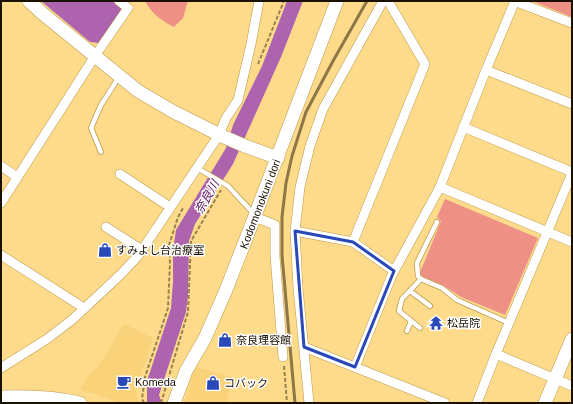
<svg xmlns="http://www.w3.org/2000/svg" width="573" height="404" font-family="Arial,'Noto Sans JP',sans-serif">
<rect width="100%" height="100%" fill="#fedb8b"/>
<!-- built -->
<g fill="#f9d279">
<polygon points="125,324 153,338 136,391 139,402 120,403 96,394 80,390 87,377 98,366 112,345 122,326"/>
<polygon points="196,367 233,377 226,403 185,403 192,376"/>
</g>
<!-- green -->
<g fill="#ef9086">
<path d="M145 1H188L183 18 174 27C163 22 151 13 145 1Z"/>
<polygon points="532,1 572,1 572,17"/>
<polygon points="445,199 538,238 505,315 461,297 444,286 419,275 441,221 437,217"/>
</g>
<!-- water -->
<g fill="#ae63af">
<polygon points="41,1 112,1 121,7 121,11 99,43 90,42"/>
<polygon points="287,1 303,1 281,57 233,164 195,224 189,241 188,296 186,312 159,395 162,403 147,403 147,381 171,308 173,281 173,251 176,230 226,148 233,125 262,66"/>
</g>
<g fill="none" stroke-linecap="round" stroke-linejoin="round">
<defs>
<g id="lane">
<polyline points="101,152 91,128 101,105 119,77"/>
<polyline points="197,168 228,186 254,214"/>
<polyline points="437,222 417,263 418,276 421,279 442,288 457,300 509,323"/>
<polyline points="410,291 430,306"/>
<polyline points="420,328 399,311 402,299 421,279"/>
<polyline points="407,331 411,321"/>
</g>
<g id="street">
<polyline points="514,1 572,23"/>
<polyline points="515,1 486,70 440,187 572,242"/>
<polyline points="486,70 572,104"/>
<polyline points="463,127 572,172"/>
<polyline points="1,166 17,177"/>
<polyline points="120,174 170,207"/>
<polyline points="1,203 95,56 128,8 119,1"/>
<polyline points="255,217 275,225 275,256 283,357"/>
<polyline points="106,227 142,250"/>
<polyline points="295,231 353,242 425,64 388,1"/>
<polyline points="353,242 394,271"/>
<polyline points="1,255 84,308"/>
<polyline points="304,347 445,403"/>
<polyline points="496,354 572,386"/>
<polyline points="355,367 392,275 440,187"/>
<polyline points="1,368 47,339 73,319 120,275 138,256 219,135 226,118 238,100 251,44 259,1"/>
<polyline points="309,403 298,288 295,231 300,187 310,146 323,109 383,1"/>
<polyline points="477,403 496,354 572,173"/>
</g>
<g id="secondary">
<polyline points="29,1 42,13 138,91 174,112 224,137"/>
<polyline points="245,146 278,158"/>
<path d="M1 397C28 396 54 397 80 403"/>
<polyline points="174,403 186,371 205,338 226,290 251,226 337,1"/>
<polyline points="545,403 572,339"/>
</g>
</defs>
<!-- lane casing -->
<use href="#lane" stroke="#bb9a49" stroke-width="6"/>
<!-- street casing -->
<use href="#street" stroke="#bb9a49" stroke-width="10"/>
<!-- secondary casing -->
<use href="#secondary" stroke="#bb9a49" stroke-width="14"/>
<!-- path -->
<g stroke="#9a824e" stroke-width="2" stroke-dasharray="4 2" stroke-linecap="butt">
<polyline points="258,64 284,1"/>
<polyline points="284,366 287,403"/>
<polyline points="144,403 142,399 145,377 168,308 170,263 169,245 178,217 183,208"/>
<polyline points="161,403 188,312 191,241 221,190"/>
</g>
<!-- lane -->
<use href="#lane" stroke="#fff" stroke-width="4.5"/>
<!-- street -->
<use href="#street" stroke="#fff" stroke-width="9"/>
<!-- secondary -->
<use href="#secondary" stroke="#fff" stroke-width="13"/>
<!-- rail -->
<polyline stroke="#8e7747" stroke-width="3" points="295,403 282,255 282,217 286,183 292,156 306,112 333,61 367,1"/>
<defs>
<polyline id="secondary-bridge" points="224,137 245,146"/>
</defs>
<!-- secondary-bridge casing -->
<use href="#secondary-bridge" stroke="#bb9a49" stroke-width="14" stroke-linecap="butt"/>
<!-- secondary-bridge -->
<use href="#secondary-bridge" stroke="#fff" stroke-width="13"/>
</g>
<!-- marked area -->
<path fill="none" stroke="#2949b9" stroke-width="3" stroke-linejoin="round" d="M295 231 353 242 394 271 355 367 304 347Z"/>
<!-- icons -->
<defs>
<symbol id="shop-bare" viewBox="-9 -9 18 18"><path d="M-5-2.5h2.3a2.7 3.5 0 0 1 5.4 0H5L5.5 6h-11ZM-1.5-2.5h3a1.5 2.3 0 0 0-3 0Z" fill="#2949b9" stroke="#fff" stroke-width="2.5" paint-order="stroke"/></symbol>
<symbol id="temple-bare" viewBox="-9 -9 18 18"><path d="M0-6L5-2H3V0L6.5 2.5H4V6H1.5V3h-3V6H-4V2.5H-6.5L-3 0V-2H-5Z" fill="#2949b9" stroke="#fff" stroke-width="2.5" paint-order="stroke"/></symbol>
<symbol id="cafe-bare" viewBox="-9 -9 18 18"><path d="M-5.5-4.5H6V0H3Q3 3.5 0 3.5H-2.5Q-5.5 3.5-5.5 0ZM3-3.2v2h1.7v-2ZM-6 4.5H4V6H-6Z" fill="#2949b9" stroke="#fff" stroke-width="2.5" paint-order="stroke"/></symbol>
</defs>
<g fill-rule="evenodd">
<use href="#shop-bare" x="95" y="240" width="20" height="20"/>
<use href="#temple-bare" x="426" y="313" width="20" height="20"/>
<use href="#shop-bare" x="215" y="330" width="20" height="20"/>
<use href="#cafe-bare" x="114" y="372" width="20" height="20"/>
<use href="#shop-bare" x="203" y="373" width="20" height="20"/>
</g>
<g text-anchor="middle" dominant-baseline="central" stroke-width="3" stroke-linejoin="round" paint-order="stroke">
<!-- street labels -->
<g font-size="11" fill="#1a1000" stroke="#fff">
<text transform="translate(260 204) rotate(-69)">Kodomonokuni dori</text>
</g>
<!-- poi labels -->
<g font-size="11" fill="#1a1000" stroke="#fff" text-anchor="start">
<text x="116" y="250">すみよし台治療室</text>
<text x="447" y="323">松岳院</text>
<text x="236" y="340">奈良理容館</text>
<text x="135" y="382">Komeda</text>
<text x="224" y="383">コバック</text>
</g>
<!-- water labels -->
<g font-size="12" font-style="italic" fill="#560f58" stroke="#fff">
<text transform="translate(207 197) rotate(-60)">奈良川</text>
</g>
</g>
<!-- border -->
<rect width="573" height="404" fill="none" stroke="#1a1000" stroke-width="4"/>
</svg>
